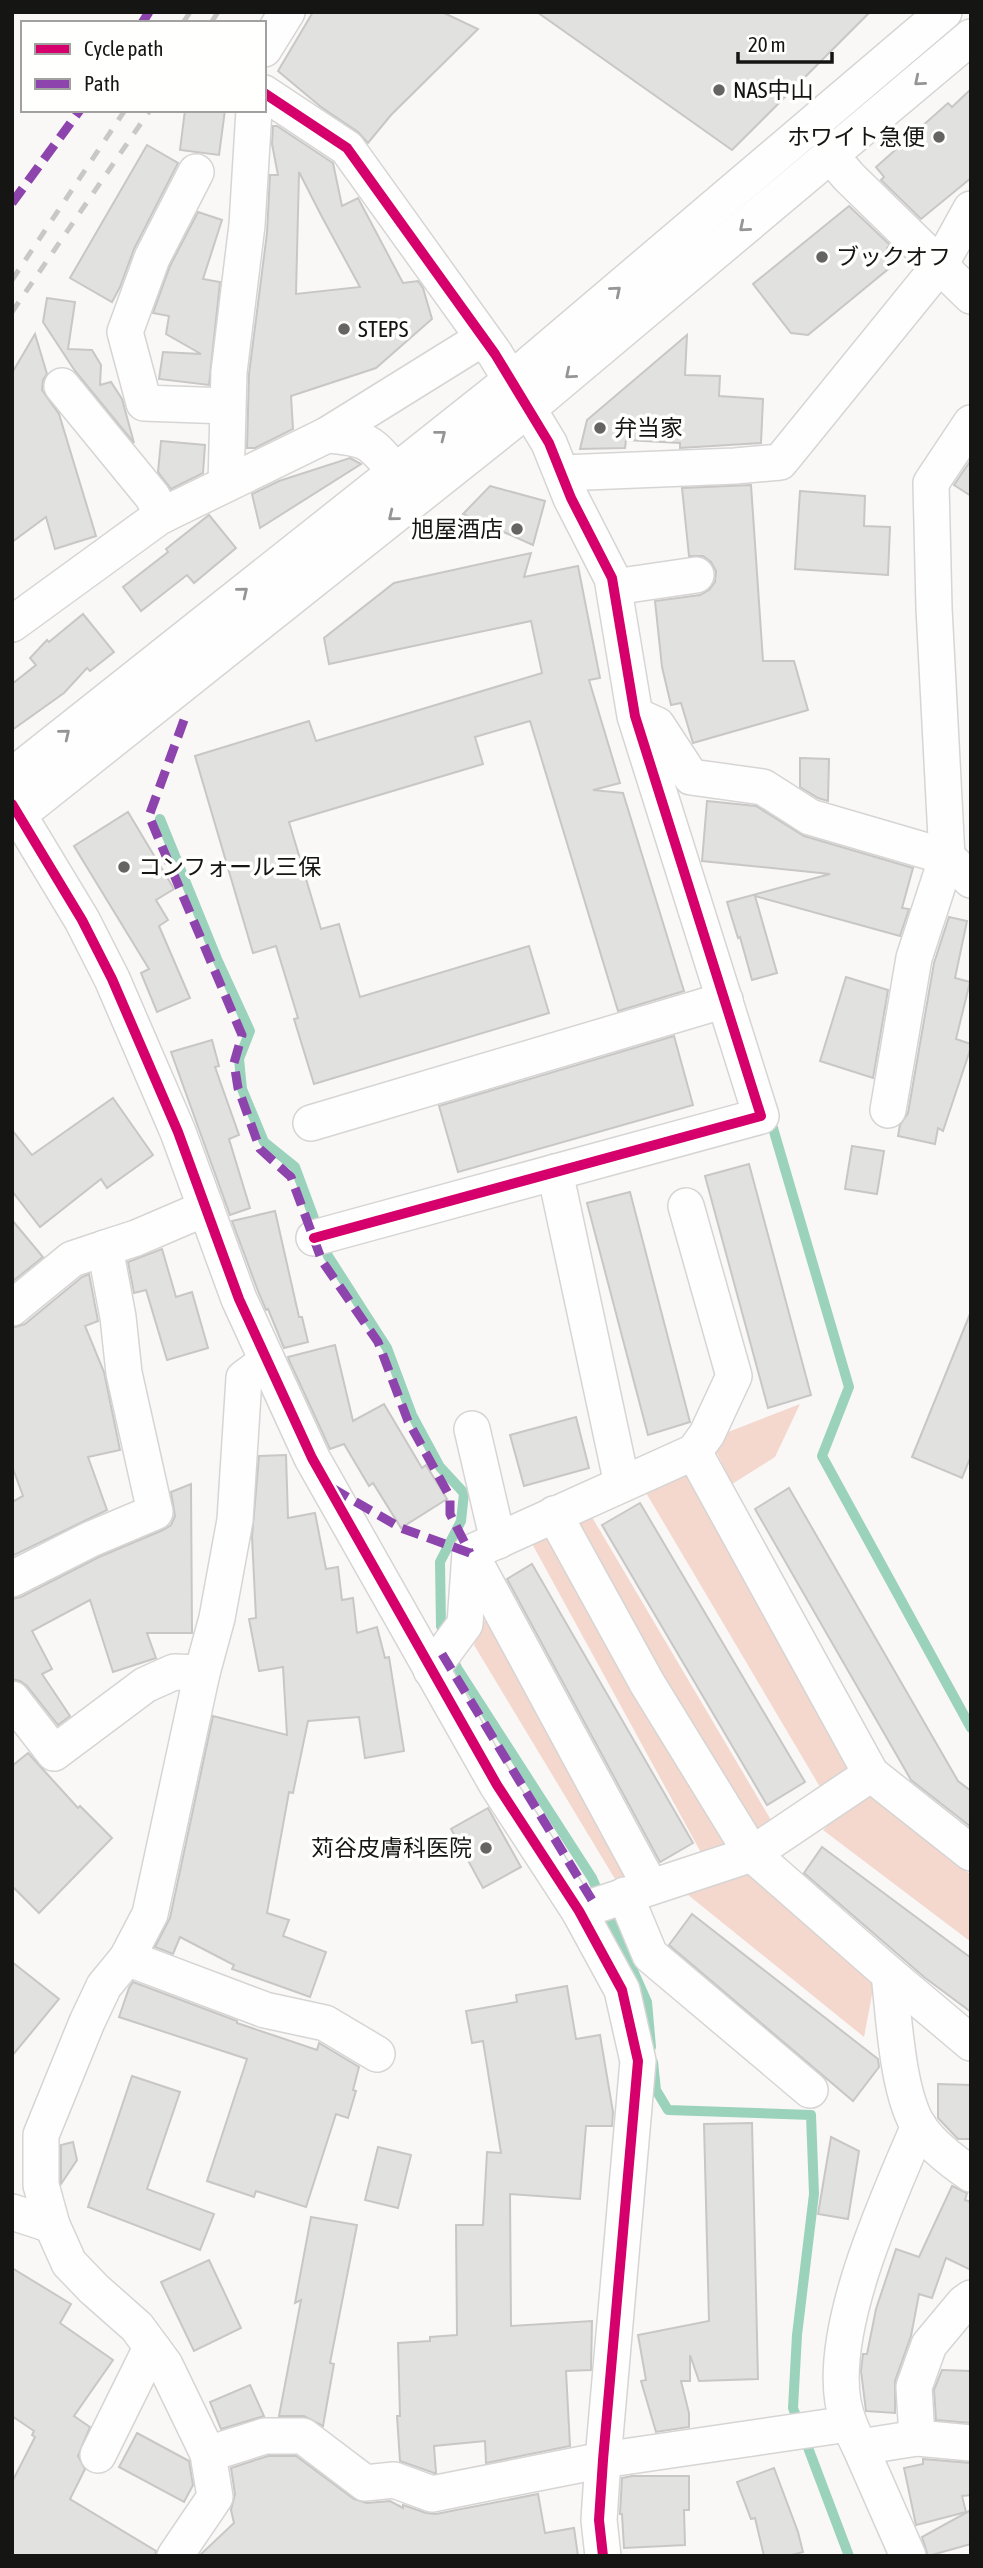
<svg xmlns="http://www.w3.org/2000/svg" width="983" height="2568" font-family="'Asap Condensed','Noto Sans JP',sans-serif">
<rect width="100%" height="100%" fill="#f9f8f7"/>
<!-- green -->
<g fill="#f4d7cd">
<polygon points="800,1404 775,1457 732,1484 713,1445 718,1436"/>
<polygon points="711,1454 882,1758 820,1787 642,1486"/>
<polygon points="589,1512 771,1820 704,1858 530,1540"/>
<polygon points="489,1611 637,1879 621,1889 474,1645"/>
<polygon points="864,1791 971,1875 971,1942 823,1830"/>
<polygon points="748,1868 875,1979 864,2037 682,1890"/>
</g>
<g fill="none" stroke-linecap="round" stroke-linejoin="round">
<!-- stream -->
<g stroke="#9bd2bc" stroke-width="10">
<polyline points="160,819 217,959 250,1031 239,1059 242,1089 264,1142 295,1167 328,1256 387,1348 412,1415 440,1467 464,1493 461,1521 440,1562 441,1626 446,1638"/>
<polyline points="770,1118 849,1387 822,1456 971,1728"/>
<polyline points="452,1656 457,1668 592,1878 647,2002 651,2047"/>
<polyline points="653,2062 656,2090 668,2110 811,2115 814,2194 797,2335 793,2408 849,2556"/>
</g>
</g>
<!-- building -->
<g fill="#e1e1e0" stroke="#c8c7c6" stroke-width="2" fill-rule="evenodd">
<polygon points="313,12 442,12 478,29 391,115 368,143 358,132 321,107 278,71"/>
<polygon points="537,12 870,12 732,150"/>
<polygon points="971,89 971,178 921,219 881,180 884,177 876,167 948,103 952,107"/>
<polygon points="185,110 225,110 219,155 180,150"/>
<path d="M273 126H277L333 163 342 206 358 198 403 283 418 281 423 288 432 319 376 368 291 396 293 429 255 448H247L249 374 267 233 270 175H278L272 144ZM299 172 322 217 360 287 296 294Z"/>
<polygon points="147,145 178,163 134,249 120,287 112,302 70,278"/>
<polygon points="849,206 890,245 887,248 898,261 808,335 791,333 753,284"/>
<polygon points="198,212 222,220 203,279 220,282 209,385 159,379 163,352 201,354 166,334 169,316 153,313 170,266"/>
<polygon points="47,298 75,302 68,349 92,350 101,365 100,385 111,382 122,399 134,443 75,371 43,322"/>
<polygon points="35,334 47,374 43,380 42,390 59,414 96,536 55,549 46,517 12,542 12,373"/>
<polygon points="687,335 685,375 720,376 719,396 763,399 761,443 680,448 680,443 626,440 625,448 580,449 587,420"/>
<polygon points="161,441 205,445 203,473 171,489 158,472"/>
<polygon points="350,458 361,464 260,528 252,494 279,481"/>
<polygon points="971,460 971,496 954,485"/>
<polygon points="751,485 763,661 794,661 808,710 693,743 681,703 671,705 662,667 655,601 700,595 709,590 715,582 716,571 711,562 703,556 689,556 682,488"/>
<polygon points="490,486 545,501 533,545 463,514"/>
<polygon points="800,491 865,496 864,526 890,527 888,575 795,569"/>
<polygon points="209,515 236,548 194,583 187,575 141,611 123,587 168,552 166,549"/>
<polygon points="531,553 524,577 578,566 600,678 589,680 620,783 593,790 623,793 684,991 618,1011 530,721 475,737 483,764 289,822 321,929 339,924 360,997 529,946 549,1013 314,1084 294,1019 298,1018 276,946 253,953 195,756 309,721 316,741 542,673 531,621 329,664 324,638 394,583"/>
<polygon points="83,614 114,652 90,671 87,668 64,693 12,730 12,684 36,665 30,658 47,640 49,642"/>
<polygon points="800,758 829,759 828,801 818,798 800,787"/>
<polygon points="707,801 756,806 804,836 913,868 902,908 909,909 900,936 755,896 777,973 752,980 740,937 738,938 727,902 830,874 702,861"/>
<polygon points="128,812 174,889 156,900 168,920 159,926 190,998 157,1012 141,973 149,969 74,846"/>
<polygon points="949,917 967,921 955,978 970,982 956,1039 971,1044 971,1047 943,1131 938,1128 935,1144 898,1136 900,1125 908,1113 934,963"/>
<polygon points="846,977 888,990 873,1078 820,1061"/>
<polygon points="674,1036 693,1105 458,1172 439,1106"/>
<polygon points="212,1040 219,1066 215,1067 239,1135 229,1139 250,1208 230,1215 171,1052"/>
<polygon points="113,1098 153,1155 107,1188 101,1179 40,1227 12,1191 12,1130 32,1155"/>
<polygon points="852,1146 884,1151 877,1194 845,1189"/>
<polygon points="749,1164 811,1395 768,1408 705,1176"/>
<polygon points="630,1192 690,1422 648,1435 587,1203"/>
<polygon points="275,1211 299,1317 302,1317 308,1342 284,1348 268,1309 266,1310 258,1291 232,1221"/>
<polygon points="12,1220 43,1257 12,1282"/>
<polygon points="162,1249 176,1297 192,1292 208,1348 167,1360 146,1290 134,1293 128,1262"/>
<polygon points="89,1274 98,1321 85,1326 104,1372 120,1450 88,1457 107,1510 12,1556 12,1502 23,1496 12,1466 12,1328 25,1324 82,1277"/>
<polygon points="970,1314 971,1456 962,1478 912,1457"/>
<polygon points="335,1345 353,1421 384,1404 422,1468 426,1465 447,1499 401,1528 373,1483 369,1486 344,1444 330,1449 289,1360 288,1357"/>
<polygon points="576,1417 589,1468 524,1486 510,1435"/>
<polygon points="286,1455 288,1518 315,1513 326,1569 338,1567 342,1600 353,1598 357,1633 377,1627 385,1658 389,1657 404,1751 365,1758 359,1717 308,1721 293,1793 289,1792 267,1913 289,1920 283,1936 326,1952 310,1997 232,1969 234,1965 180,1937 173,1954 155,1947 170,1918 213,1716 287,1735 283,1667 259,1671 249,1619 256,1618 252,1537 259,1456"/>
<polygon points="191,1484 192,1633 147,1633 156,1658 113,1672 90,1600 32,1631 52,1669 42,1674 70,1716 58,1725 27,1686 20,1681 12,1679 12,1599 21,1597 99,1557 163,1530 171,1525 175,1516 171,1492"/>
<polygon points="789,1488 958,1781 971,1791 971,1827 911,1780 755,1509"/>
<polygon points="640,1503 805,1782 767,1805 602,1525"/>
<polygon points="532,1564 693,1843 660,1862 507,1579"/>
<polygon points="28,1753 78,1808 80,1806 112,1838 39,1913 12,1886 12,1766"/>
<polygon points="488,1808 521,1867 483,1888 451,1829"/>
<polygon points="822,1847 971,1958 971,2012 924,1977 804,1873"/>
<polygon points="692,1914 878,2059 879,2067 853,2101 669,1945"/>
<polygon points="12,1962 59,1999 12,2056"/>
<polygon points="133,1982 237,2021 237,2023 317,2050 319,2043 359,2067 353,2090 356,2091 348,2118 336,2114 306,2207 256,2191 254,2197 207,2181 247,2059 119,2017 129,1988"/>
<polygon points="567,1986 576,2039 600,2035 613,2112 612,2126 586,2126 580,2199 510,2194 511,2326 592,2321 591,2370 566,2371 570,2446 486,2463 485,2441 434,2446 436,2473 434,2473 400,2461 397,2416 400,2416 398,2343 430,2341 430,2337 457,2335 456,2225 483,2225 487,2152 501,2153 483,2041 472,2043 466,2011 517,2002 516,1995"/>
<polygon points="132,2076 180,2092 147,2189 214,2214 200,2250 88,2207"/>
<polygon points="938,2084 971,2085 971,2139 958,2139 938,2118"/>
<polygon points="752,2123 758,2379 699,2381 690,2355 690,2381 681,2381 689,2413 689,2427 656,2432 641,2381 646,2380 638,2335 709,2321 704,2124"/>
<polygon points="831,2137 859,2151 848,2219 818,2214"/>
<polygon points="73,2142 77,2160 61,2184 61,2145"/>
<polygon points="378,2147 411,2155 398,2208 365,2200"/>
<polygon points="952,2186 967,2193 965,2200 971,2202 971,2270 946,2258 932,2298 919,2294 911,2336 895,2381 895,2413 866,2411 861,2371 863,2354 867,2354 876,2309 896,2249 919,2257"/>
<polygon points="311,2217 357,2225 330,2363 334,2364 323,2426 304,2416 279,2416 301,2300 295,2303"/>
<polygon points="209,2260 241,2328 194,2351 161,2282"/>
<polygon points="12,2268 71,2304 60,2323 113,2360 74,2416 90,2427 78,2456 85,2469 70,2499 156,2551 155,2556 12,2556 12,2482 35,2437 32,2435 34,2431 12,2416"/>
<polygon points="942,2370 971,2371 971,2423 936,2420 934,2390"/>
<polygon points="250,2385 264,2416 221,2429 210,2402"/>
<polygon points="137,2433 189,2461 193,2485 184,2502 119,2467"/>
<polygon points="268,2456 296,2456 354,2499 367,2503 390,2501 403,2508 403,2505 426,2513 436,2514 538,2494 545,2533 574,2528 578,2556 199,2556 234,2523 231,2510 235,2494 231,2468"/>
<polygon points="923,2459 971,2463 971,2495 962,2496 966,2512 916,2525 904,2468 923,2464"/>
<polygon points="774,2468 798,2532 803,2552 788,2556 764,2556 755,2518 751,2519 737,2482"/>
<polygon points="632,2476 689,2476 689,2510 684,2510 685,2545 624,2548 622,2514 620,2514 622,2478"/>
<polygon points="971,2510 971,2544 928,2556 922,2537"/>
</g>
<g fill="none" stroke-linecap="round" stroke-linejoin="round">
<defs>
<g id="minor">
<polyline points="264,49 287,12"/>
<polyline points="264,93 347,148 495,354 549,443 571,498 612,578 635,716 761,1116 314,1238"/>
<polyline points="830,155 849,177 971,296"/>
<polyline points="196,172 152,258 125,332 144,403 227,406"/>
<polyline points="62,386 152,496 163,515"/>
<polyline points="327,435 483,338"/>
<polyline points="562,473 735,466 780,462 940,265 971,209"/>
<polyline points="226,484 229,372 247,225 254,110"/>
<polyline points="614,587 696,575"/>
<path d="M12 624 159 517 327 435C367 438 370 441 395 471"/>
<polyline points="637,716 657,725 691,777 763,787 810,817 947,857 971,880"/>
<polyline points="12,776 511,380 944,12"/>
<polyline points="12,804 82,920 112,979 178,1132 239,1299 312,1458 497,1785 579,1911 622,1990 638,2061 603,2460 599,2520 603,2556"/>
<polyline points="12,820 528,409 971,37"/>
<polyline points="888,1110 914,958 947,857 934,608 931,483 971,423"/>
<polyline points="311,1123 725,1000"/>
<polyline points="555,1172 622,1484"/>
<polyline points="105,1248 136,1238 206,1208"/>
<polyline points="12,1308 72,1259 105,1248 118,1317 124,1373 155,1512 91,1539 12,1579"/>
<polyline points="472,1429 498,1541"/>
<path d="M554 1514 647 1683 752 1854 889 1974C894 2016 897 2092 919 2127 932 2146 952 2161 971 2174"/>
<polyline points="470,1553 650,1886"/>
<polyline points="431,1670 465,1624 470,1553 694,1452 707,1434 734,1376 686,1206"/>
<polyline points="12,1699 54,1753 145,1685 174,1672 202,1673"/>
<polyline points="871,1774 971,1853"/>
<polyline points="625,1895 650,1955 810,2090"/>
<polyline points="579,1911 752,1854 871,1774 694,1452"/>
<polyline points="127,1958 265,2010 325,2023 377,2054"/>
<polyline points="889,1974 971,2043"/>
<path d="M919 2126C888 2198 830 2324 843 2402 846 2418 852 2432 860 2447L917 2438 971 2443"/>
<polyline points="12,2212 52,2225"/>
<polyline points="917,2438 914,2387 929,2345 964,2303 971,2298"/>
<polyline points="860,2447 908,2556"/>
<polyline points="208,2454 265,2436 303,2436 365,2483 394,2480 432,2494 603,2460 848,2424"/>
<polyline points="98,2455 147,2356 154,2350"/>
<polyline points="175,2556 215,2497 208,2454 165,2365 137,2327 94,2289 69,2263 52,2225 41,2185 41,2135 87,2022 104,1986 127,1958 150,1914 202,1673 217,1618 235,1520 244,1378 267,1361"/>
</g>
</defs>
<!-- minor casing -->
<use href="#minor" stroke="#d6d5d4" stroke-width="38"/>
<!-- minor -->
<use href="#minor" stroke="#fefefe" stroke-width="35"/>
<!-- rail -->
<g stroke="#c8c8c7" stroke-width="5" stroke-dasharray="12 12" stroke-linecap="butt">
<polyline points="183,23 190,12"/>
<polyline points="211,23 218,12"/>
<polyline points="12,280 125,110"/>
<polyline points="12,312 150,110"/>
</g>
<!-- quiet -->
<g stroke="#8e44ad" stroke-width="9" stroke-dasharray="18 9" stroke-linecap="butt">
<polyline points="142,23 149,12"/>
<polyline points="12,203 80,110"/>
<polyline points="184,720 149,816 242,1035 234,1063 238,1088 260,1149 291,1177 322,1261 378,1342 408,1421 450,1497 450,1514 470,1553"/>
<polyline points="332,1488 401,1528 470,1553"/>
<polyline points="442,1654 595,1905"/>
</g>
<defs>
<g id="cycleway">
<polyline points="264,93 347,148 495,354 549,443 571,498 612,578 635,716 761,1116 314,1238"/>
<polyline points="12,804 82,920 112,979 178,1132 239,1299 312,1458 497,1785 579,1911 622,1990 638,2061 603,2460 599,2520 603,2556"/>
</g>
</defs>
<!-- cycleway casing -->
<use href="#cycleway" stroke="#fffffe" stroke-width="15"/>
<!-- cycleway -->
<use href="#cycleway" stroke="#d6006c" stroke-width="10"/>
</g>
<!-- one-way arrows -->
<defs><path id="oneway-chevron" d="M-2-3.5L2.5 0L-2 3.5" fill="none" stroke-width="1.6" stroke-linecap="round" stroke-linejoin="round" transform="scale(1.75)"/></defs>
<g stroke="#959595">
<use href="#oneway-chevron" transform="translate(919 81) rotate(140)"/>
<use href="#oneway-chevron" transform="translate(744 227) rotate(140)"/>
<use href="#oneway-chevron" transform="translate(616 291) rotate(-40)"/>
<use href="#oneway-chevron" transform="translate(570 374) rotate(140)"/>
<use href="#oneway-chevron" transform="translate(441 435) rotate(-38)"/>
<use href="#oneway-chevron" transform="translate(393 516) rotate(141)"/>
<use href="#oneway-chevron" transform="translate(243 592) rotate(-39)"/>
<use href="#oneway-chevron" transform="translate(65 734) rotate(-39)"/>
</g>
<!-- markers -->
<g fill="#656463" stroke="#fffffe" stroke-width="2.5">
<circle cx="719" cy="90" r="7"/>
<circle cx="939" cy="137" r="7"/>
<circle cx="822" cy="257" r="7"/>
<circle cx="344" cy="329" r="7"/>
<circle cx="600" cy="428" r="7"/>
<circle cx="517" cy="529" r="7"/>
<circle cx="124" cy="867" r="7"/>
<circle cx="486" cy="1848" r="7"/>
</g>
<g text-anchor="middle" dominant-baseline="central" stroke-width="7" stroke-linejoin="round" paint-order="stroke">
<!-- poi labels -->
<g font-size="23" fill="#151514" stroke="#fffffe" text-anchor="start">
<text x="733" y="90">NAS中山</text>
<text x="925" y="137" text-anchor="end">ホワイト急便</text>
<text x="836" y="257">ブックオフ</text>
<text x="358" y="329">STEPS</text>
<text x="614" y="428">弁当家</text>
<text x="503" y="529" text-anchor="end">旭屋酒店</text>
<text x="138" y="867">コンフォール三保</text>
<text x="472" y="1848" text-anchor="end">苅谷皮膚科医院</text>
</g>
</g>
<!-- border -->
<rect width="983" height="2568" fill="none" stroke="#151514" stroke-width="28"/>
<!-- legend -->
<rect x="21" y="21" width="245" height="91" fill="#fffffe" stroke="#a1a1a0" stroke-width="2"/>
<rect x="35" y="44" width="35" height="10" fill="#d6006c" stroke="#a1a1a0" stroke-width="2"/>
<text x="84" y="56" font-size="21" fill="#151514">Cycle path</text>
<rect x="35" y="79" width="35" height="10" fill="#8e44ad" stroke="#a1a1a0" stroke-width="2"/>
<text x="84" y="91" font-size="21" fill="#151514">Path</text>
<!-- scale -->
<path d="M738 52v10h94v-10" fill="none" stroke="#151514" stroke-width="3.5"/>
<text x="748" y="52" font-size="21" fill="#151514" stroke="#fffffe" stroke-width="5" paint-order="stroke">20 m</text>
</svg>
